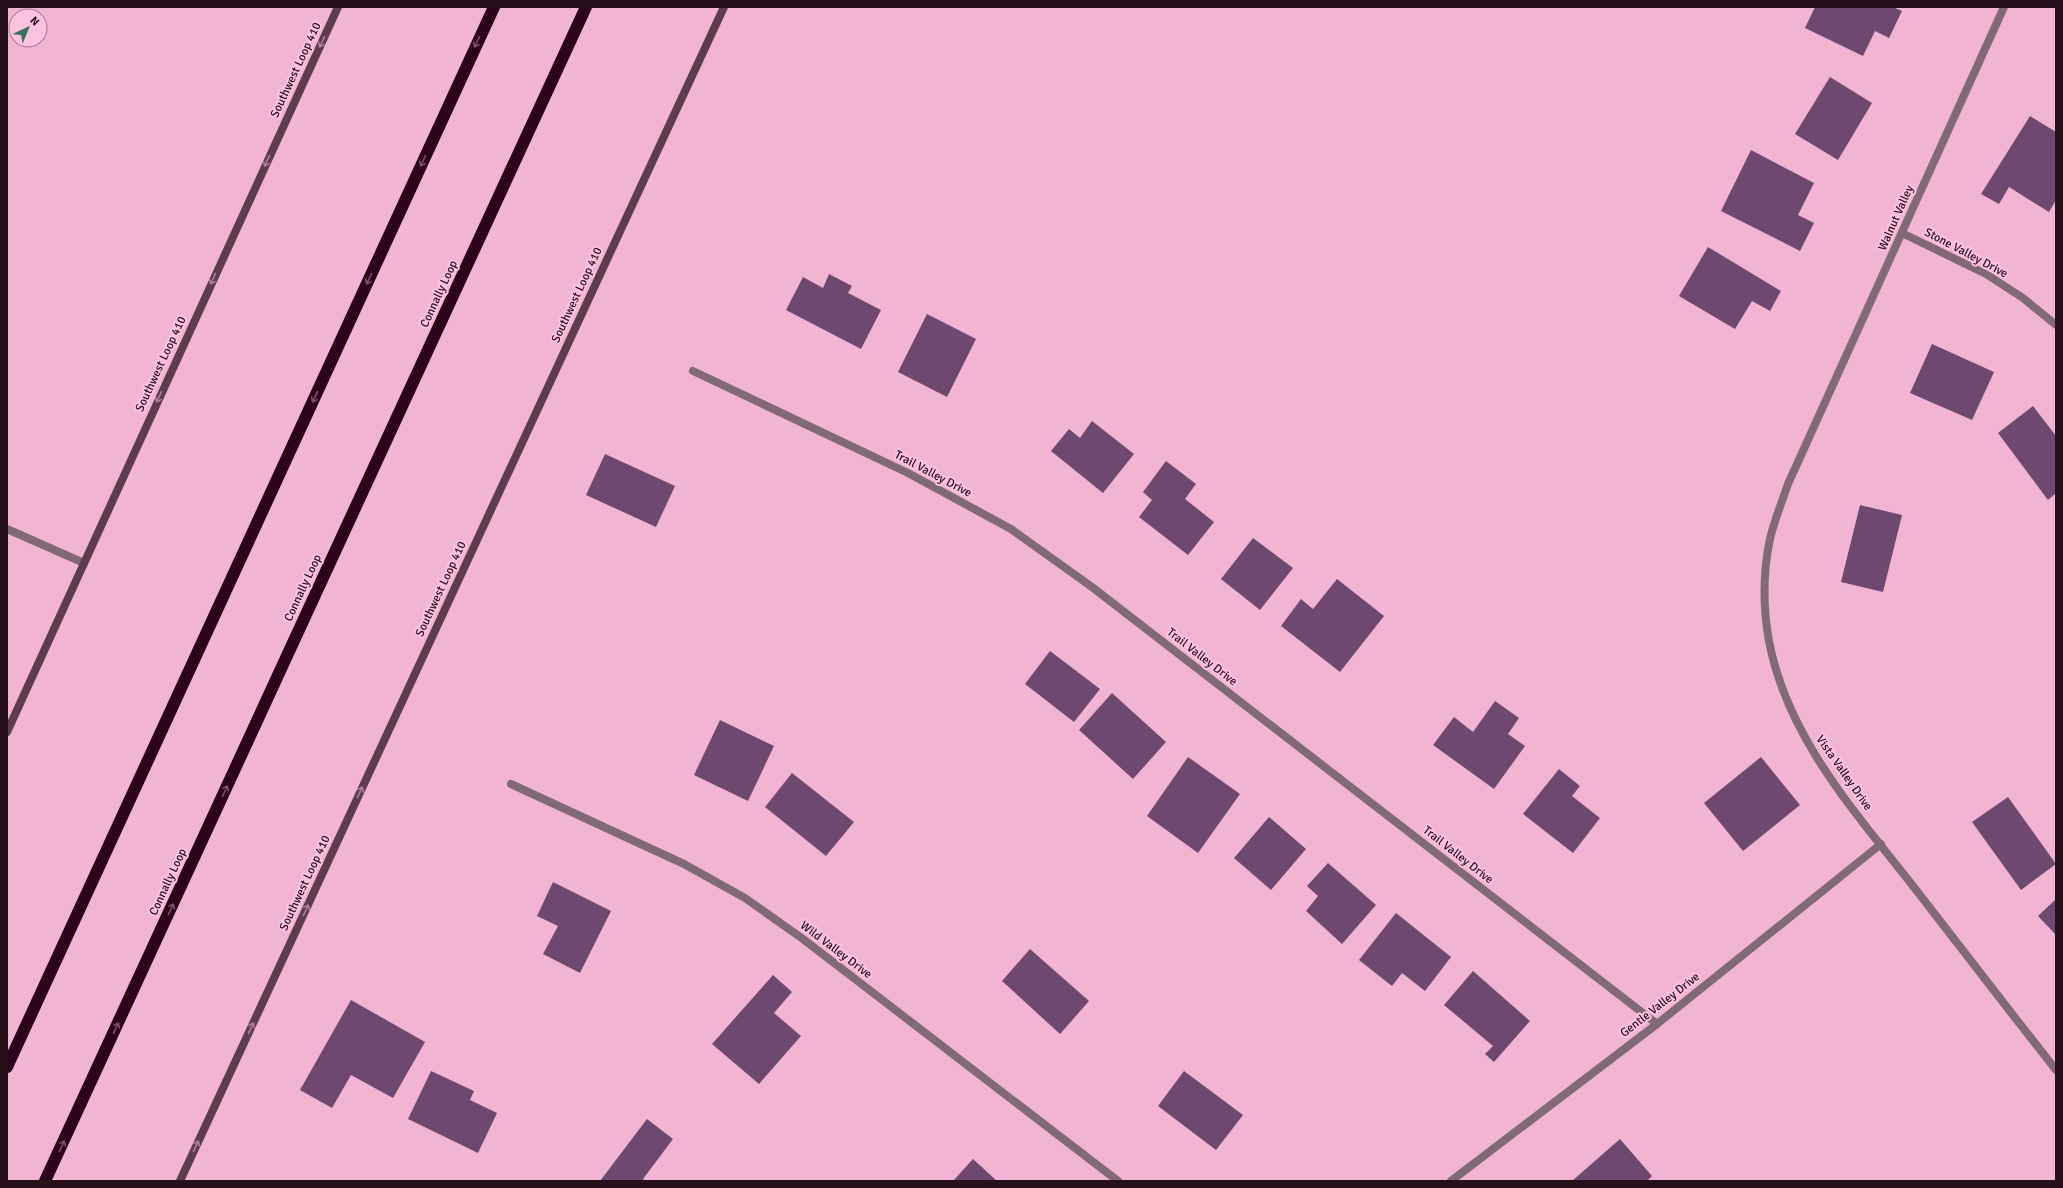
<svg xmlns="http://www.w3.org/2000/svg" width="2063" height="1188" font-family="Signika,sans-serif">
<rect width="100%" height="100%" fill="#f1b5d3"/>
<!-- building -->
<g fill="#6f486f">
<polygon points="1815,7 1893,7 1902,11 1889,38 1875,31 1863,56 1805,28"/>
<polygon points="1830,77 1872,103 1838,160 1795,134"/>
<polygon points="2030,116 2056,132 2056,200 2049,212 2009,187 1999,204 1981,194"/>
<polygon points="1751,150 1814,183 1798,215 1814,223 1800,251 1721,211"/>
<polygon points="1708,247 1781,291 1770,311 1752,301 1735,329 1679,296"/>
<polygon points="829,274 852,286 848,293 881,310 861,349 786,310 803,277 823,288"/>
<polygon points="927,314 976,339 947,397 898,372"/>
<polygon points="1932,344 1994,372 1972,420 1910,393"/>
<polygon points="2033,406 2056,436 2056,493 2048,500 1998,433"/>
<polygon points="1092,421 1134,454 1103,493 1051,451 1069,429 1080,438"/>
<polygon points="605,454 675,486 656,527 586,495"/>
<polygon points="1166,461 1196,484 1185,499 1214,522 1188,555 1139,517 1152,500 1143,492"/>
<polygon points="1860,505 1902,515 1883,592 1841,582"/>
<polygon points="1253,538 1293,568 1260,610 1221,579"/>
<polygon points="1337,579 1384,616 1340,672 1281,626 1301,599 1313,609"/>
<polygon points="1050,651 1100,689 1074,722 1025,684"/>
<polygon points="1112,693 1166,742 1133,779 1079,730"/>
<polygon points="1495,701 1519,718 1508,734 1525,746 1494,789 1433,745 1454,717 1473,732"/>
<polygon points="720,720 774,746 748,801 694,775"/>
<polygon points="1188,757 1240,794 1198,853 1147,816"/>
<polygon points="1761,757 1800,805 1743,851 1704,803"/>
<polygon points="1559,769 1580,786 1572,796 1600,818 1573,853 1523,814"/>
<polygon points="792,773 854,822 826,856 765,807"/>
<polygon points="2008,797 2056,864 2021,890 1972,822"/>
<polygon points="1269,817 1306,849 1271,890 1234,858"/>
<polygon points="1328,863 1376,905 1342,944 1306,911 1318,896 1307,886"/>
<polygon points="553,882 611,911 580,973 543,954 558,926 537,916"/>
<polygon points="2056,899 2056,935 2038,916"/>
<polygon points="1396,913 1451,957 1425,991 1402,973 1392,986 1359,960"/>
<polygon points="1030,949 1089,1001 1060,1034 1002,981"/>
<polygon points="1473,971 1530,1021 1494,1062 1485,1054 1493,1046 1444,1005"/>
<polygon points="773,975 792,992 774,1013 801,1036 759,1084 712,1044"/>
<polygon points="351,1000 425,1042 393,1098 351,1075 332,1108 300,1090"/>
<polygon points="431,1071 474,1091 470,1100 497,1113 478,1153 408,1119"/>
<polygon points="1184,1071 1243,1115 1216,1150 1158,1106"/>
<polygon points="647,1119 673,1139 643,1179 645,1181 600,1181"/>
<polygon points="1620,1139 1652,1176 1647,1181 1572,1181"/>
<polygon points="973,1159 997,1181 953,1181"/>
</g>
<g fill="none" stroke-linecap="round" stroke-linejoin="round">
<!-- service -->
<polyline stroke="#816975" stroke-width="8" points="7,529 84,563"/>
<!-- minor -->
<g stroke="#816975" stroke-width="8">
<path d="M2004 7 1788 484C1782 502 1774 521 1770 539 1763 572 1763 608 1769 641 1787 737 1855 812 1913 886 1961 948 2008 1009 2056 1070"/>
<polyline points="1902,233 1986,274 2023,298 2056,325"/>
<polyline points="693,371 908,473 1011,529 1092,587 1657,1024"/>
<polyline points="511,784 684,864 745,898 803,939 1118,1181"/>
<polyline points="1451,1181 1657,1024 1881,844"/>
</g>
<!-- secondary -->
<g stroke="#5e3c4e" stroke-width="8">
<polyline points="7,732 338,7"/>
<polyline points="180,1181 724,7"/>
</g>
<!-- motorway -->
<g stroke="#2c011c" stroke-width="12">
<polyline points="7,1067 494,7"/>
<polyline points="45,1181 586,7"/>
</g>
</g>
<!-- one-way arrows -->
<defs><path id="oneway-shaft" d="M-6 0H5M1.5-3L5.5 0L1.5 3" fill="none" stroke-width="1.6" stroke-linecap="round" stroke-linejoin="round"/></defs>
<g stroke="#ae7f97">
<use href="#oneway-shaft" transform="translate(322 42) rotate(115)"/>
<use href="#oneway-shaft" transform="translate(267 161) rotate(115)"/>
<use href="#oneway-shaft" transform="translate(213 279) rotate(115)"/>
<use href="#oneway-shaft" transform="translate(159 397) rotate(115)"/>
<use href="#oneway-shaft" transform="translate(360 792) rotate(-65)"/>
<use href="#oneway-shaft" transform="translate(306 910) rotate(-65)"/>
<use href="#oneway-shaft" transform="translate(251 1028) rotate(-65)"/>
<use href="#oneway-shaft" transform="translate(196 1146) rotate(-65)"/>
</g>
<g stroke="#804e6a">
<use href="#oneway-shaft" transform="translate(477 42) rotate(115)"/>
<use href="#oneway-shaft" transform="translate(423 161) rotate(115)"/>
<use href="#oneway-shaft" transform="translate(369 279) rotate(115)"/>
<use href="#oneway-shaft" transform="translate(315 397) rotate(115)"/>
<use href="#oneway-shaft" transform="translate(225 791) rotate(-65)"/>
<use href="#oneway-shaft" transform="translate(171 909) rotate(-65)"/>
<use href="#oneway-shaft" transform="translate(116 1028) rotate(-65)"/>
<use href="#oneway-shaft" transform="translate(62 1146) rotate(-65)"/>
</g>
<g text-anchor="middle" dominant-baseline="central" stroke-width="4" stroke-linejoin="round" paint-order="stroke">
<!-- street labels -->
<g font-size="12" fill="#25101c" stroke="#fec2e0">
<text transform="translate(296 70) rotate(-65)">Southwest Loop 410</text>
<text transform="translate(1896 218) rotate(-66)">Walnut Valley</text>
<text transform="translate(1966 253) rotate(28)">Stone Valley Drive</text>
<text transform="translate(439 294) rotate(-65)">Connally Loop</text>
<text transform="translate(577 295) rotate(-65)">Southwest Loop 410</text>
<text transform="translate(161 364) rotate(-65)">Southwest Loop 410</text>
<text transform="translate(933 474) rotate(28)">Trail Valley Drive</text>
<text transform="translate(303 588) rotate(-65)">Connally Loop</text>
<text transform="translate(441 589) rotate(-65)">Southwest Loop 410</text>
<text transform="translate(1202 657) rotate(38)">Trail Valley Drive</text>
<text transform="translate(1844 773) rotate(55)">Vista Valley Drive</text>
<text transform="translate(1458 855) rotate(38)">Trail Valley Drive</text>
<text transform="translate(168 882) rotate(-65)">Connally Loop</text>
<text transform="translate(305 883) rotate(-65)">Southwest Loop 410</text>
<text transform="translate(836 950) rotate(37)">Wild Valley Drive</text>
<text transform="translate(1660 1005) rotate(-38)">Gentle Valley Drive</text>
</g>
</g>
<!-- border -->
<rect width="2063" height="1188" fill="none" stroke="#25101c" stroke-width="16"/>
<!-- north arrow -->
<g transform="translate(28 28) rotate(44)"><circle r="19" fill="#fec2e0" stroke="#a77b92"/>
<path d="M0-3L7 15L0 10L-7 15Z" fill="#37735d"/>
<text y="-6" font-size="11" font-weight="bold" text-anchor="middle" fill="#25101c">N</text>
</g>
</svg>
